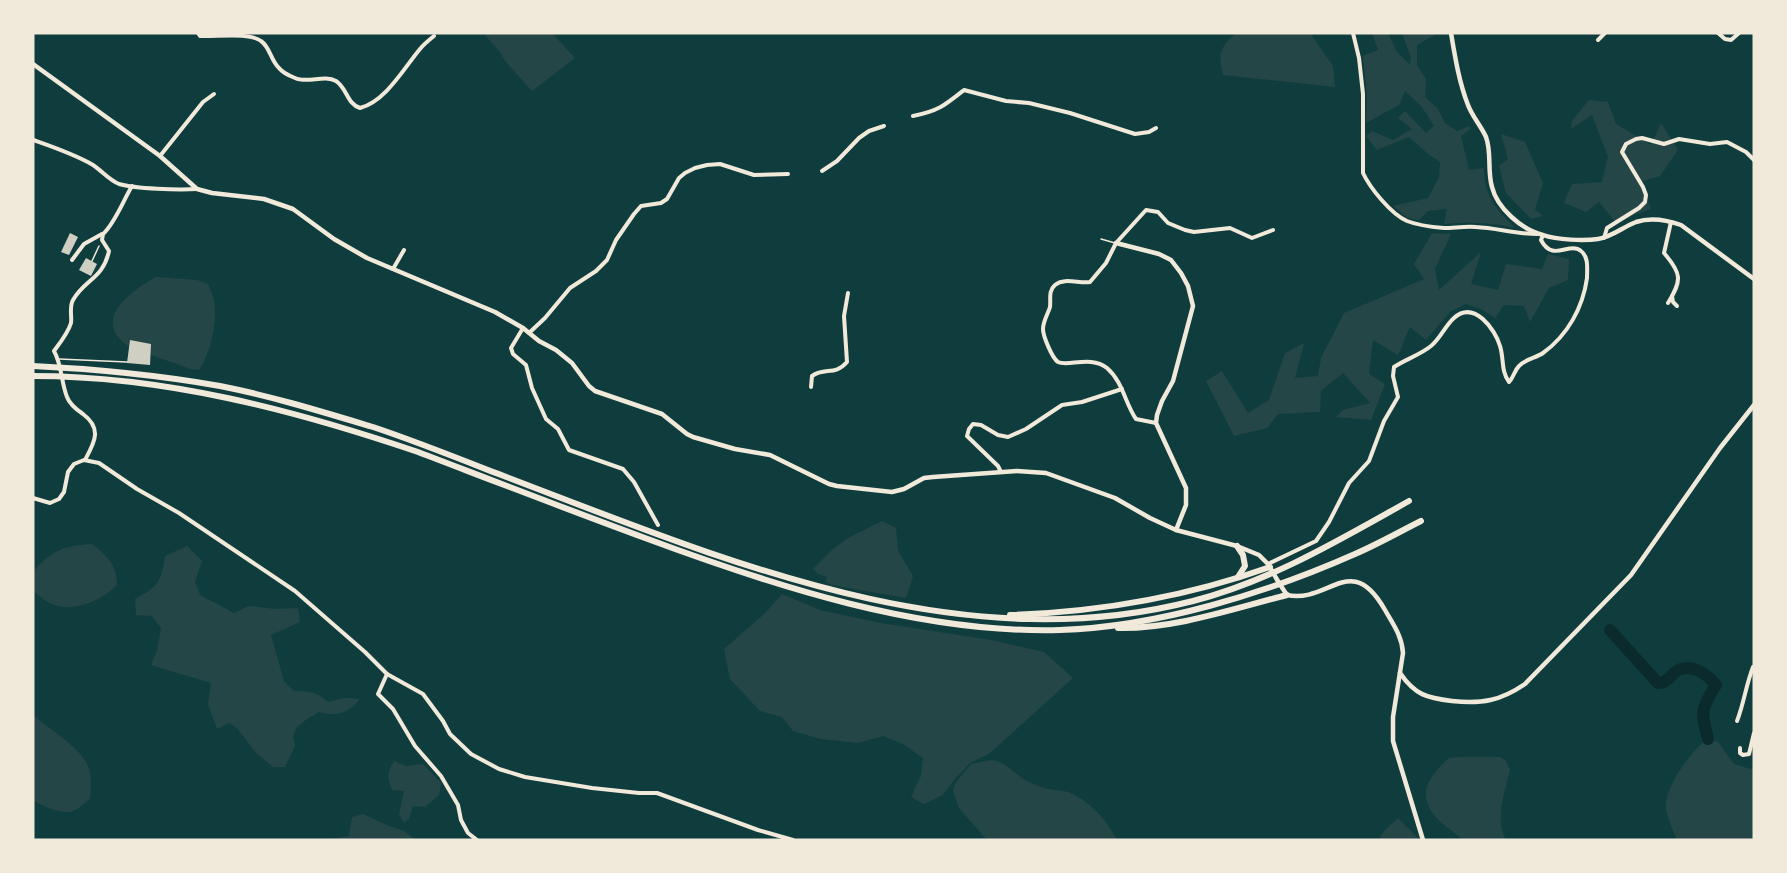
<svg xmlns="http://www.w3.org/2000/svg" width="1787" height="873" font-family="'Noto Sans',sans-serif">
<rect width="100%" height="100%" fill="#0f3d3e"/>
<!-- green -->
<g fill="#244646">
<polygon points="483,33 552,33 575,58 532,91 505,61 500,52"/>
<path d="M1236 33H1310L1333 66 1335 87 1223 75C1218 54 1219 48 1236 33Z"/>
<path d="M1372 33H1388L1396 51 1410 65 1411 58 1402 33H1438L1417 45V65L1426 79 1425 97 1438 109 1445 123 1457 131 1469 126 1471 129 1461 136 1469 170 1484 168C1484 196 1496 209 1515 228 1491 222 1469 222 1444 224L1447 209 1428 211 1419 220 1408 218 1393 206 1428 198 1439 177 1440 162 1427 153 1409 137 1377 150 1366 136 1372 131 1393 140 1412 129 1398 118 1405 111 1426 133 1434 126 1422 107 1405 91 1399 105 1366 123 1367 96 1363 56 1378 50Z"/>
<polygon points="1589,100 1608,102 1616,124 1651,145 1661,123 1678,150 1660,176 1640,182 1651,209 1634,215 1617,224 1599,202 1586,212 1564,203 1572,184 1602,182 1608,157 1592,115 1571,129 1572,121"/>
<polygon points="1501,134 1525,142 1543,183 1535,210 1543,216 1531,219 1506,193 1499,166 1508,159"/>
<polygon points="1432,233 1451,234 1435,269 1439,290 1481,252 1471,284 1498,290 1506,264 1542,269 1548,254 1569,259 1568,280 1549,288 1530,322 1524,306 1504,305 1495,318 1481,309 1466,304 1451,311 1426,340 1410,327 1398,355 1373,340 1369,374 1385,384 1371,420 1336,417 1343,410 1370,403 1343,373 1321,391 1320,412 1278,414 1267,428 1234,436 1206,381 1222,371 1248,413 1269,400 1285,353 1304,343 1295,378 1318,376 1321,358 1344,313 1424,279 1414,264"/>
<path d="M156 277 197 280 208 284C209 288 212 292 213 297 219 317 211 353 199 370L190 369C175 363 160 358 145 353 140 351 132 349 128 346 91 319 131 291 156 277Z"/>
<polygon points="882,521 896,528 898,551 913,576 906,598 831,585 826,582 827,577 818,574 813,569 832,550 848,538"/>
<path d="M92 544C107 556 117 565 117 585 100 602 68 616 45 600 39 596 34 593 33 586 32 582 33 576 33 572 50 551 66 545 92 544Z"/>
<path d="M187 546 202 561 195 582 200 595 234 613 249 606 276 609 298 608 300 622 271 635 284 681 294 691C309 691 317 692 328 702L345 698 360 699C350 713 335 717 319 712L307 719 296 728 293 737 295 746 285 767H273L256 753 237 728 229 723 217 729 208 704 211 683 151 665 157 651 161 628 152 616 136 615 135 599C159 586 161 582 165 556Z"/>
<polygon points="782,594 820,610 881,623 991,640 1044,652 1073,678 990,753 970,763 954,780 943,795 924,804 911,797 921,776 923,758 903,744 883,736 858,743 821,739 793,731 782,717 760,711 730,679 724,649 765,613"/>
<path d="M33 715C49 729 80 747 88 766 92 777 91 787 90 799 84 803 77 811 70 812 59 813 42 806 33 800Z"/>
<path d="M1708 739 1718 742 1734 764 1754 770V840H1677C1673 830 1668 819 1666 809 1663 789 1692 749 1708 739Z"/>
<path d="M1460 757H1500L1506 761 1510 770C1505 791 1494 819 1506 840 1497 840 1470 842 1463 839 1458 837 1453 831 1448 828 1416 803 1421 783 1449 758Z"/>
<path d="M992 760C1009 763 1013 774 1027 781 1034 784 1042 788 1049 789 1055 791 1062 790 1068 792 1089 800 1107 820 1117 840H987L959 808 953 791 956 782 971 764Z"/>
<path d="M394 761 406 766 423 764 441 783 439 795 425 807 413 806 409 819 404 823 399 814 404 791 392 790C387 778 387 772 394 761Z"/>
<polygon points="363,814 389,826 404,831 416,840 328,840 349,836 352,817"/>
<polygon points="1398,818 1420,840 1378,840 1385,830"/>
</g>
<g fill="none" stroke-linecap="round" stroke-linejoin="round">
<!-- river -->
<path stroke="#0a2a2b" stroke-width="12" d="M1610 630 1658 683C1666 683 1669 678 1674 673 1689 661 1706 673 1716 685 1700 710 1701 712 1708 739"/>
</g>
<!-- building -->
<g fill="#cfcfc3">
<polygon points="70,233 78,237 69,255 61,252"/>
<polygon points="86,258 97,264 91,276 79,270"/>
<polygon points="130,340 151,344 150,365 127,363"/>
</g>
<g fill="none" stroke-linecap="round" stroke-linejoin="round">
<!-- path -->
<polyline stroke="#f1e9da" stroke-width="1.5" points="92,261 99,246"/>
<!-- service -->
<g stroke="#f1e9da" stroke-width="1.5">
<polyline points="1101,239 1115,243"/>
<polyline points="59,359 127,362"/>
</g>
<!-- minor -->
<g stroke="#f1e9da" stroke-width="4">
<path d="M198 33 200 36C216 37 249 32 261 41 270 47 271 61 279 68 282 72 290 76 295 78 308 84 324 74 336 81 347 88 347 104 360 108 386 101 404 68 420 49 424 44 429 40 434 36"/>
<path d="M1353 33 1359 58 1363 94V173C1370 188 1391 214 1407 221 1417 225 1432 227 1444 228 1454 228 1465 226 1476 227 1497 228 1516 234 1537 234"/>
<polyline points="1718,33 1725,39 1731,40 1739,33"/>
<polyline points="1598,40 1605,33"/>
<path d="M913 116C938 111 944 106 964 90L1006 101 1029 103 1070 113 1135 134 1149 132 1156 128"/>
<path d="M33 140C53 147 74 154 93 165 102 171 109 180 119 184 136 189 178 190 197 189"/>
<polyline points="160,156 203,102 214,94"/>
<polyline points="822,171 837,161 859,138 869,131 884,126"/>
<polyline points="1604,238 1607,228 1639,208 1645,202 1646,195 1643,187 1622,152 1626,144 1636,139 1642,138 1664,144 1679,139 1710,144 1727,142 1746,152 1754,160"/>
<polyline points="72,260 84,244 102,234"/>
<polyline points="393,269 404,250"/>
<polyline points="1672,296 1673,302 1677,306"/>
<path d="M1668 303C1682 280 1682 274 1664 253L1671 222"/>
<polyline points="523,328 511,348 513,354 526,365 532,388 546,419 558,429 569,450 623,469 634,482 658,525"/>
<polyline points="529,333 545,318 570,288 596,271 607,260 616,240 634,214 641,206 661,203 667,199 679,178 685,173 695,168 707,165 720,164 754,175 788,174"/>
<path d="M811 387 812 376C825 367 835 376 847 362L844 316 848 293"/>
<path d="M1156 423 1136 419C1125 403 1123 382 1107 368 1091 355 1068 367 1058 362 1052 358 1043 336 1043 329 1043 321 1048 314 1050 307 1051 299 1048 291 1055 285 1064 277 1080 284 1090 282L1106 263 1116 243 1146 210 1158 212 1168 223 1185 230 1194 232 1230 228 1252 238 1273 230"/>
<path d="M85 460C94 443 103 429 83 414 77 410 70 405 67 397 61 382 62 365 54 351 60 343 68 333 71 323 72 315 69 307 73 300 85 279 103 279 109 251L102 240 103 234C115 223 123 201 132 186"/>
<polyline points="1001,472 998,466 967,436 969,429 973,424 981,425 998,435 1008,437 1026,429 1062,405 1082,402 1122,389"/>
<polyline points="33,498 50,503 59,499 64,492 68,472 74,464 84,460 99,463 137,489 179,513 295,591 365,652 387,674 423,694 443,721 450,734 471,754 499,769 525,777 592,788 639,793 657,793 758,830 793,840"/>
<path d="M1268 564 1316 541 1329 522 1349 483 1369 461 1384 421 1398 397 1393 376 1394 367C1406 359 1420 355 1431 346 1440 339 1445 326 1454 318 1474 300 1495 329 1500 346 1504 358 1501 372 1509 382 1514 377 1514 371 1519 366 1525 359 1536 358 1543 353 1568 335 1583 307 1587 278 1587 269 1589 257 1581 251 1569 241 1553 263 1541 240L1543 235"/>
<polyline points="387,674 378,694 393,709 415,746 441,776 458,805 461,820 468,833 477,840"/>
<path d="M1737 721C1744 703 1746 685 1753 667"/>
<polyline points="1740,748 1740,753 1743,755 1749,754 1754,733"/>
</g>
<!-- tertiary -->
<g stroke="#f1e9da" stroke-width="4.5">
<path d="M1451 33C1455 57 1459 82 1468 105 1472 116 1481 126 1486 137 1492 153 1487 170 1492 187 1497 208 1522 230 1543 235 1557 240 1584 241 1598 239 1612 237 1623 227 1636 222 1651 217 1667 220 1681 225L1754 279"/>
<path d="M33 64 160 156 197 189 212 193 264 199 293 209 334 239 367 258 495 312 523 328 539 341 556 350 572 363 589 386 595 391 662 414 687 434 693 437 735 449 770 455 829 484 837 486 892 492 904 489 924 478 933 477 1017 471 1046 473 1115 498 1150 518 1176 530 1237 546 1259 555 1268 564 1279 583 1287 595C1329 604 1351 550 1385 610 1393 624 1402 636 1403 653L1393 717V741L1423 840"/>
<polyline points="1116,243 1159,254 1171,260 1181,273 1188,286 1193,306 1173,381 1162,401 1157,415 1156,423 1186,488 1186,505 1176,530"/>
<path d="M1400 673C1415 695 1427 698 1452 701 1482 704 1500 701 1525 684L1631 575 1720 448 1754 405"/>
</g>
<!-- trunk -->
<g stroke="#f1e9da" stroke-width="6">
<path d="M33 366C95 369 158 375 220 386 271 396 323 412 373 427 412 440 450 455 488 470 711 554 951 663 1193 601 1271 581 1339 540 1409 501"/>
<path d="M33 376C165 376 294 410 418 452 494 481 569 510 645 538 774 586 921 634 1060 630 1157 627 1267 593 1355 554 1378 544 1399 532 1421 521"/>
<polyline points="1237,546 1243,555 1245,566 1238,577"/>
<path d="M1010 615C1099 612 1186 597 1270 567"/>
<path d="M1118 628C1175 629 1232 609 1287 595"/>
</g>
</g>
<!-- border -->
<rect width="1787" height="873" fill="none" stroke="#f1e9da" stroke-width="69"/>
</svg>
